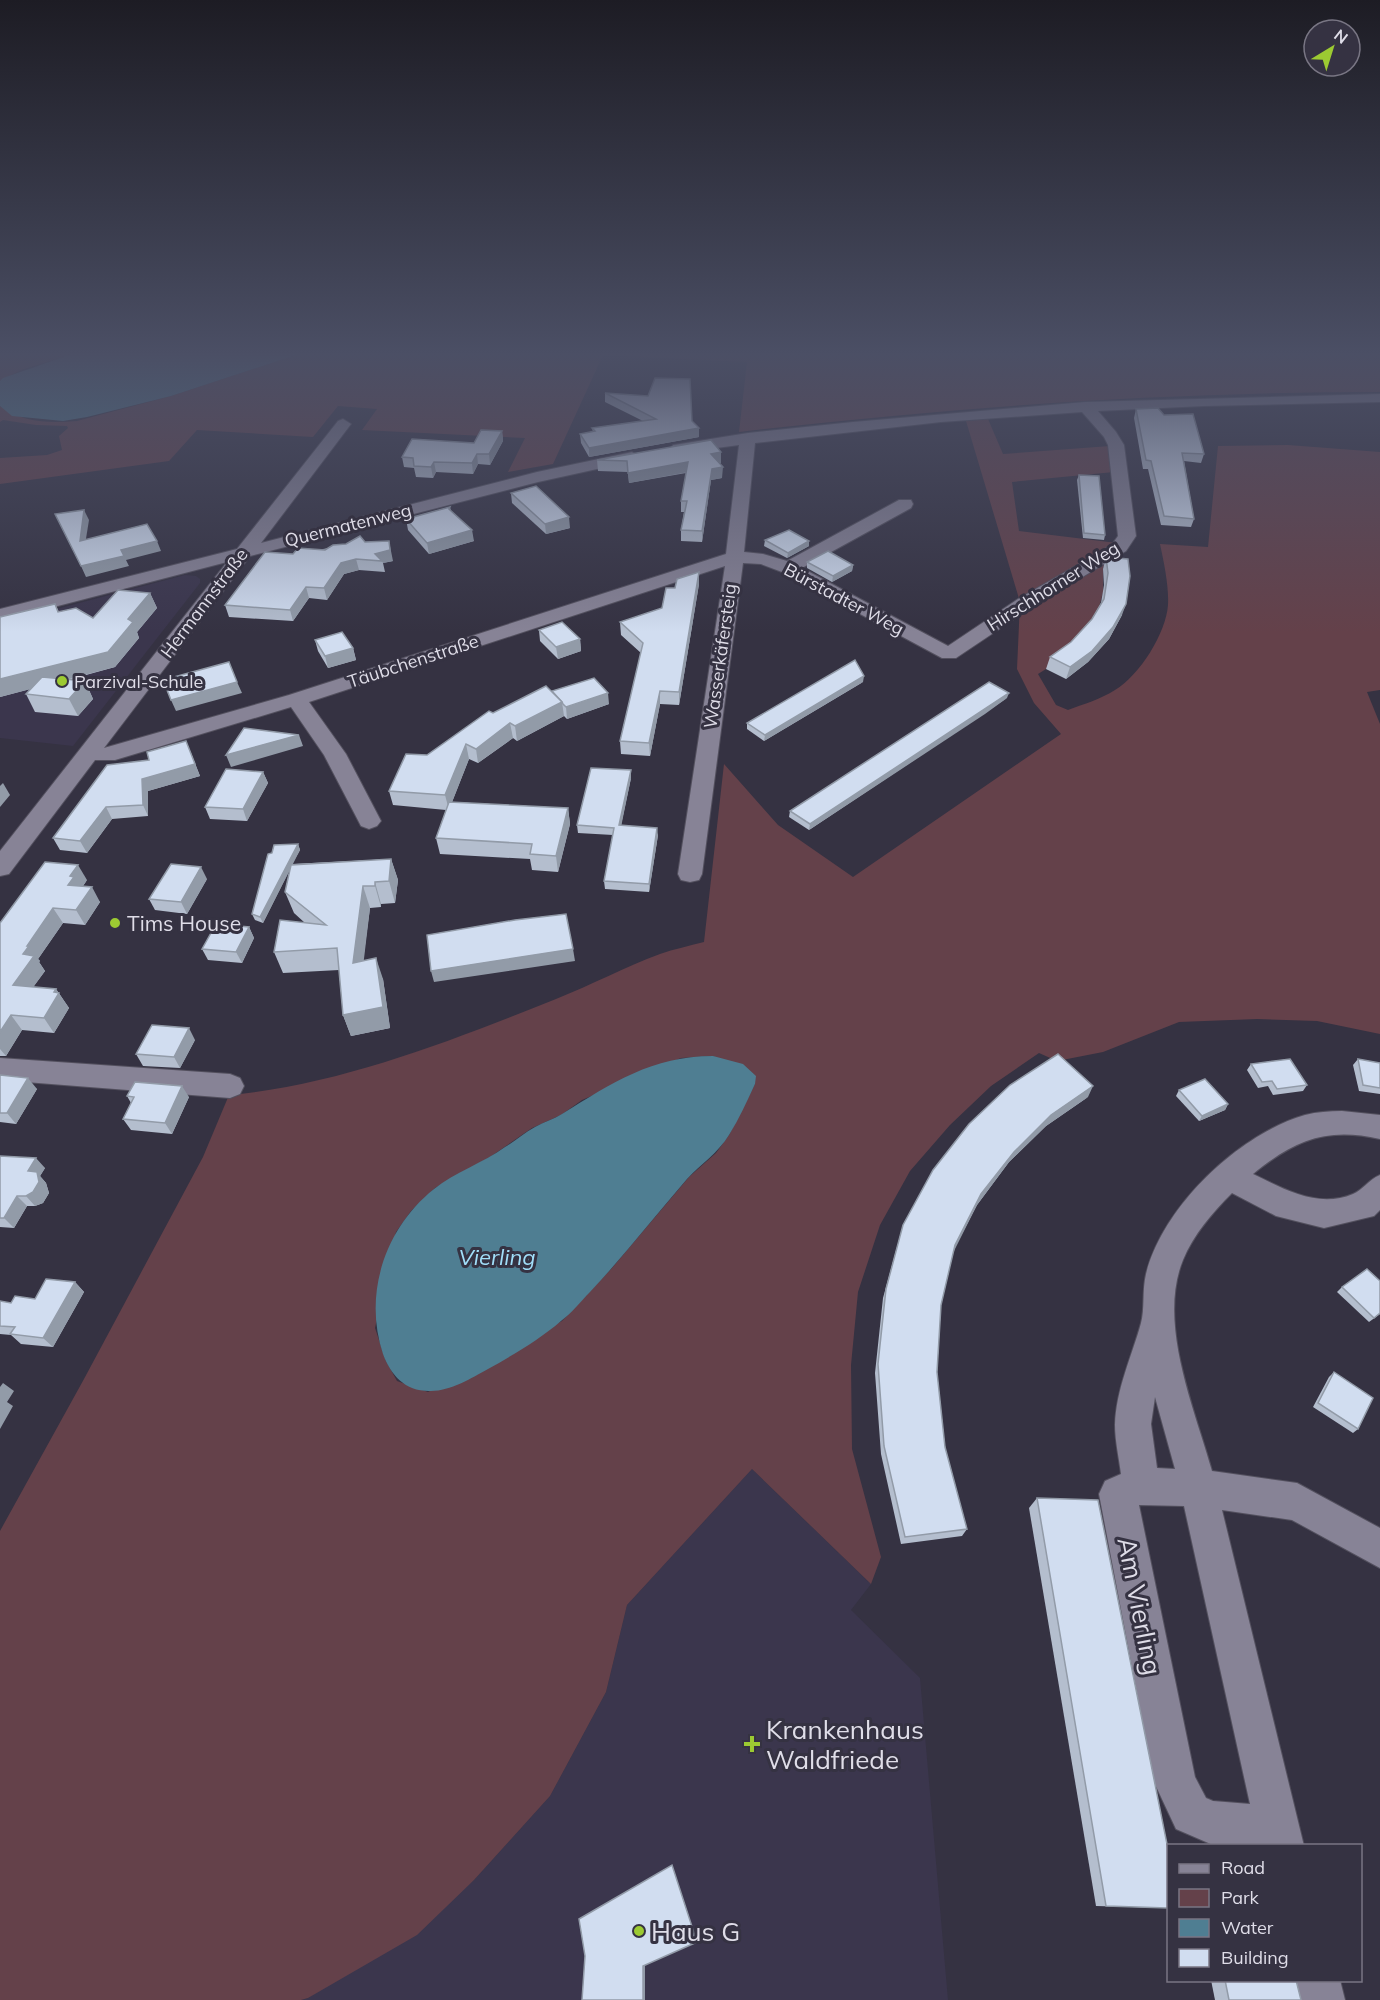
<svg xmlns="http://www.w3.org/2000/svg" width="1380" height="2000" font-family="Mulish,sans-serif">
<rect width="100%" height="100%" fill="#353242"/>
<!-- built -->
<g fill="#3b364d">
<polygon points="185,575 196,576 200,579 200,583 73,746 0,738 0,624"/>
<polygon points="752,1469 871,1584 851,1610 920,1678 948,2000 301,2000 308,1998 474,1880 550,1796 606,1692 627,1605"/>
</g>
<!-- green -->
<g fill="#64414a" fill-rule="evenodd">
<polygon points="0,352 78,352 21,370 0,381"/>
<path d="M305 352H1380V392C1165 392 952 407 739 432L747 362 603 355 553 464 508 472 525 438 362 430 377 409 338 406 313 437 197 430 169 461 0 484V458L47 455 62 450 59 436 68 428 67 426 36 425 3 420 0 422V406C22 423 50 423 77 421L171 396Z"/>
<path d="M988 419 1003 454 1110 446 1114 472 1012 482 1019 531 1117 543 1120 553 1103 567V592L1097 615 1046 669 1038 674 1056 705 1068 710C1084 704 1101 699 1115 690 1140 675 1166 633 1168 605 1169 586 1164 563 1160 544L1208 547 1218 446 1288 445 1380 452V690L1367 692 1380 724V1034L1317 1021 1257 1019 1179 1022 1103 1052 1057 1061 1039 1053 991 1086 950 1125 910 1171 880 1225 858 1292 851 1365 852 1449 881 1557 871 1584 752 1469 627 1605 606 1692 550 1796 474 1880 417 1935 308 1998 301 2000H0V1531L84 1379 203 1157 229 1095C340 1085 453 1040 556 999 591 985 625 967 660 954 674 949 689 946 704 942L724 764 778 825 853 877 1061 734 1034 703 1017 669 1020 602 966 421ZM713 1056 755 1084 729 1135 716 1153 689 1177 612 1268 562 1321 428 1392 397 1381 386 1361 375 1328 396 1232 411 1211 435 1188 490 1157 532 1128 561 1115 582 1100 681 1058Z"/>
</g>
<!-- water -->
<g fill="#4f7e92">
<polygon points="78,352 305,352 171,396 87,417 63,421 12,416 0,406 0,381 3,378"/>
<path d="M713 1056 743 1064 756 1076 755 1084C747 1101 739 1119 729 1135 718 1153 701 1164 687 1179 654 1217 624 1256 590 1292 580 1302 572 1313 561 1321 539 1340 513 1355 488 1369 472 1378 450 1391 431 1391 406 1392 391 1376 383 1354 363 1294 385 1228 434 1189 455 1172 483 1163 505 1147 515 1141 524 1133 535 1127 544 1122 554 1119 562 1114 612 1083 652 1056 713 1056Z"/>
</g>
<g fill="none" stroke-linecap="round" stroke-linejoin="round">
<defs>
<g id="minor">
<path d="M1380 394V402L1204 406 1098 411 1116 432 1124 445 1136 536 1126 551 1032 607 956 658H942L782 572 761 564 743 563 702 874 699 880 690 882 681 880 678 874 725 566 309 702 346 754 381 821 377 826 369 829 361 826 324 755 291 707 115 760H95L9 874 0 876V851L227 562 0 621V609L237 549 338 421 343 419 351 424 261 543 537 472 632 452 640 457 638 460 538 482 250 556 104 748 289 695 726 554 739 445 679 453 673 451 671 448 673 445 748 433 853 422 1085 402ZM1082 412 1104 437 1108 445 1118 536 1113 543 1102 551 1018 599 948 646 802 568 911 508 913 504 911 500H899L787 561 763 554 744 552 755 443 941 422Z"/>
<polygon points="0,1058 230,1074 240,1078 244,1086 240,1094 230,1098 0,1080"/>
<path d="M1342 1111 1380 1115V1139C1326 1127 1295 1140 1253 1174 1284 1189 1318 1209 1353 1194 1363 1190 1368 1180 1380 1175V1210L1374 1216 1324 1228 1276 1216 1232 1193C1213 1212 1193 1235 1183 1260 1157 1323 1195 1410 1212 1471L1297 1483 1380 1528V1568L1292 1520 1222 1510 1304 1846 1213 1845 1176 1829 1154 1782 1099 1494 1105 1481 1121 1474C1119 1458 1115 1441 1115 1425 1116 1389 1132 1356 1141 1323 1145 1309 1142 1290 1146 1274 1163 1206 1239 1134 1305 1115 1317 1112 1329 1111 1342 1111ZM1155 1397 1175 1469 1157 1468 1151 1424ZM1139 1505 1184 1506 1250 1804 1213 1801 1206 1798 1195 1777Z"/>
<polygon points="1293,1980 1340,1980 1345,2000 1297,2000"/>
</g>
</defs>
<!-- minor casing -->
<use href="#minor" stroke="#53505e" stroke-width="2"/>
<!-- minor -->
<use href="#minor" fill="#878396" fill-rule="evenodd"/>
</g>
<!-- wall -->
<g fill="#b4bece">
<polygon points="605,393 699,428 699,437 589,457 581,443 580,434 593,432 592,428 643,421 605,402"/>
<polygon points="1136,409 1204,454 1201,463 1184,461 1194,519 1191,527 1161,525 1148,469 1143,469 1134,418"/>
<polygon points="502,431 503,441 490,465 478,464 473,474 436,472 433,478 416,477 414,468 404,467 402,457 474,443"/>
<polygon points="597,460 721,463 719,463 722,478 711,480 702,542 681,541 681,530 684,512 681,512 681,501 686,473 629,483 628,472 598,471"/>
<polygon points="1079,475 1105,535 1104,540 1083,538 1077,480"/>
<polygon points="511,493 570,528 546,534 512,503"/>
<polygon points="450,507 451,511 474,541 429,554 408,530 406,519"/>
<polygon points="765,540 809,546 787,558 764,546"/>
<polygon points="365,542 393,561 383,563 385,572 359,570 344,574 327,600 309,598 293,621 229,617 225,605 293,554"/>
<polygon points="1106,557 1122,615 1109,639 1088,662 1066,679 1046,669 1050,657 1071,642 1092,619 1101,603 1104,585 1103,569"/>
<polygon points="807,562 853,565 852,571 832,582 807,568"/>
<polygon points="699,584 679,705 660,704 650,756 621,754 620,741 641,653 621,635 620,622 662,608 675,588"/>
<polygon points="150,593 157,608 137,632 139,638 115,667 68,680 85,681 93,699 78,716 35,712 26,694 30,689 0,697 0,617 55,604 59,612 93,618"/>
<polygon points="539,630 580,639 581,651 558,659 540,641"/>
<polygon points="315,640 353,648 356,660 328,668 318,651"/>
<polygon points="863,682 764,741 747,729 747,723"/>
<polygon points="552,691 609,704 567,719 564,716 517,741 513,738 478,763 469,759 452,802 568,808 570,824 558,872 532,870 530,859 440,854 436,838 446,810 393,805 389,791 427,755 493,713"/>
<polygon points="1007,698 809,830 789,817 790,811"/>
<polygon points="191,753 200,776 148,791 148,816 112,819 87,853 60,850 53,838 149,760"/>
<polygon points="263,772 268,783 247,821 210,819 205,807"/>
<polygon points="631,778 621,825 658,835 649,892 605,889 604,881 613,835 578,833 577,825"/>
<polygon points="298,844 300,850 292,864 391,859 398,880 395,903 381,904 381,907 370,908 363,960 383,979 390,1028 351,1036 343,1015 339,970 283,973 274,952 305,923 294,913 285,892 290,869 263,923 255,920 252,914 272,853"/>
<polygon points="207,879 187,914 155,910 149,899"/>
<polygon points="87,880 83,886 100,902 85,925 63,923 38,959 40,961 39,962 45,971 33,987 56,989 69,1008 54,1033 22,1030 6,1056 0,1056 0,923"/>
<polygon points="249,927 254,938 242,963 208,960 202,949"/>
<polygon points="195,1040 180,1068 143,1066 136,1054"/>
<polygon points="1358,1059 1380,1063 1380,1094 1359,1091 1353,1065"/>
<polygon points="1251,1064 1307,1085 1303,1091 1273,1095 1268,1086 1258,1088 1247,1070"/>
<polygon points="0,1075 37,1089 16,1124 0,1122"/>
<polygon points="1179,1090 1228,1104 1225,1110 1199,1121 1176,1096"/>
<polygon points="127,1096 189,1097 172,1134 131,1130 123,1119 131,1103"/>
<polygon points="1088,1097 1046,1126 1009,1162 977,1205 954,1249 941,1305 937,1372 945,1447 967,1529 962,1536 901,1544 881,1454 875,1373 883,1298 903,1225 933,1170"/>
<polygon points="0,1156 45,1168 40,1176 46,1183 49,1193 43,1203 35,1206 27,1206 14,1228 0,1227"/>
<polygon points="75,1282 84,1292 53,1347 21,1344 11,1335 0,1334 0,1301 11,1303 35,1299"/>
<polygon points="1342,1287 1380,1314 1369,1322 1337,1292"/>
<polygon points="1334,1372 1358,1429 1353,1433 1313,1407 1329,1377"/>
<polygon points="1037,1498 1168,1849 1168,1908 1096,1906 1029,1508"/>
<polygon points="1211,1980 1296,1980 1301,2000 1215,2000"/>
</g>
<!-- shaded-wall -->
<g fill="#929ba8">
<polygon points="699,428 699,437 589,457 589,448"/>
<polygon points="502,431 503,441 490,465 489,454"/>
<polygon points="721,452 721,463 711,464 711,454"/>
<polygon points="477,454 478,464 473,474 472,463"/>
<polygon points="434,462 436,472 433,478 431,467"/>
<polygon points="688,462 688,472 629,483 628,473"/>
<polygon points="723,467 722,478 711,480 702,542 702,531 712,469"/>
<polygon points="84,510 89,520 84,551 80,541"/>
<polygon points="569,517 570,528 546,534 545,524"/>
<polygon points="472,530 474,541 429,554 427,543"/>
<polygon points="157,541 161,551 126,560 129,566 86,577 81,566 121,550"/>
<polygon points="389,541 393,561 383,563 382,561 375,554"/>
<polygon points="809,541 809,546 787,558 788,553"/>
<polygon points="356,559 359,570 344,574 327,600 324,588 341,563"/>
<polygon points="853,565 852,571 832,582 833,576"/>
<polygon points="699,572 699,584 679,705 679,692"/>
<polygon points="306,587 309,598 293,621 290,610"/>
<polygon points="150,593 157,608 137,632 139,638 115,667 0,697 0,679 128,619"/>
<polygon points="1126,604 1122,615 1109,639 1088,662 1066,679 1070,667"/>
<polygon points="580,639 581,651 558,659 556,647"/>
<polygon points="353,648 356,660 328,668 325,656"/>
<polygon points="864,676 863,682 764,741 765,735"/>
<polygon points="85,681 93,699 78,716 69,699"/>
<polygon points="237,682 242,693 176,711 171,700"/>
<polygon points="660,691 660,704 650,756 649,743"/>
<polygon points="608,693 609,704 567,719 566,707"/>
<polygon points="1009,693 1007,698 985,714 809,830 810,824"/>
<polygon points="562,702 564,716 517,741 515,726"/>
<polygon points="510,723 513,738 478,763 476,749"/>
<polygon points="299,735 303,746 231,767 226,755"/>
<polygon points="186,741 200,776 148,791 148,816 143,805 142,779"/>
<polygon points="466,744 469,759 449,810 445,795"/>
<polygon points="631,770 631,778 620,832 619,825"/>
<polygon points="263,772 268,783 247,821 243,809"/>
<polygon points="3,783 10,795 0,807 0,786"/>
<polygon points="106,807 112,819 87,853 80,841"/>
<polygon points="568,808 570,824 558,872 556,856"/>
<polygon points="657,828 658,835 649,892 649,884"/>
<polygon points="298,844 300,850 263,923 260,917"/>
<polygon points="391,859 398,880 395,903 389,881"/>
<polygon points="78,865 87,880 81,889 68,885 70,876"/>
<polygon points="201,867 207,879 187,914 181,902"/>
<polygon points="375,882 381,904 381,907 375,886"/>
<polygon points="363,886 370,908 361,984 353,963"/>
<polygon points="92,887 100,902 85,925 76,910"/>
<polygon points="53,908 63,923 38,959 40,961 39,962 45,971 24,1000 13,985 27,946"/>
<polygon points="249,927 254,938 242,963 236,952"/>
<polygon points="573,949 575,961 434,982 431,971"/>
<polygon points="376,958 383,979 390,1028 351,1036 343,1015"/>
<polygon points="56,989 69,1008 54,1033 44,1018"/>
<polygon points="11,1015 22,1030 6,1056 0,1049 0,1032"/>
<polygon points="189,1028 195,1040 180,1068 174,1057"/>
<polygon points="28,1078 37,1089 16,1124 7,1113"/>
<polygon points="182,1086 189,1097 172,1134 165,1123"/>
<polygon points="1093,1086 1088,1097 1046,1126 1009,1162 977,1205 952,1255 955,1245 981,1194 1014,1152 1051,1115"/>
<polygon points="1228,1104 1225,1110 1199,1121 1202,1116"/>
<polygon points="36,1158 45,1168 40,1176 46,1183 49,1193 43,1203 35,1206 26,1196 28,1171"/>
<polygon points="17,1196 27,1206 14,1228 4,1218"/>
<polygon points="75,1282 84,1292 53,1347 43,1338"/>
<polygon points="3,1383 14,1391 7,1402 13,1406 0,1429 0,1387"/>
<polygon points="645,1965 645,2000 643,2000 643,1966"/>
</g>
<!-- building -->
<g fill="#d1ddf0" stroke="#929ba8" stroke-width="1.5">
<polygon points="655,378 690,379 692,421 699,428 589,448 580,434 595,431 592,428 656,419 605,393 648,396"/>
<polygon points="1158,408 1164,415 1193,414 1204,454 1182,453 1194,519 1164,516 1151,461 1146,460 1136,409"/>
<polygon points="481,430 502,431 489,454 477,454 472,463 434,462 431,467 414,466 413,458 402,457 412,439 474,443"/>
<polygon points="711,440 721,452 711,454 723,467 712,469 702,531 681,530 687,501 681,501 688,462 628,473 627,461 597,460"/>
<polygon points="1079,475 1099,476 1105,535 1084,533"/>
<polygon points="536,486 569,517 545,524 511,493"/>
<polygon points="450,507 449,509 472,530 427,543 406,519"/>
<polygon points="84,510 80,541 147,524 157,541 121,550 124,556 81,566 55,514"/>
<polygon points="789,530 809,541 788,553 765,540"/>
<polygon points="360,536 365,542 389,541 390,550 375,554 382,561 356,559 341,563 324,588 306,587 290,610 225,605 265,552 293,554 298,548 325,550 333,545 346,544"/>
<polygon points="828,551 853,565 833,576 807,562"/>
<polygon points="1106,557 1128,559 1130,576 1126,604 1113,627 1092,651 1070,667 1050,657 1071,642 1092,619 1104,599 1108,573"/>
<polygon points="699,572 679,692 660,691 649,743 620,741 643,643 620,622 662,608 666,588 675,588 677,579"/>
<polygon points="118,590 150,593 128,619 133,622 108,652 0,679 0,617 55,604 58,612 76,608 93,618"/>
<polygon points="562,622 580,639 556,647 539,630"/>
<polygon points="342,632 353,648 325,656 315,640"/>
<polygon points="855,660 864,676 765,735 747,723"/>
<polygon points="229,662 237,682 171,700 163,680"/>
<polygon points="42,677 85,681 69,699 26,694"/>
<polygon points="594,678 608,693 566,707 563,704 562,702 552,691"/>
<polygon points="989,682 1009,693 810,824 790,811"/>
<polygon points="546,686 562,702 515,726 510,723 476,749 466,744 445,795 389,791 406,754 427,755 489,711 493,713"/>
<polygon points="244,728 299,735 226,755"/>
<polygon points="186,741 195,764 142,779 143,805 106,807 80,841 53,838 107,765 149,760 147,752"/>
<polygon points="591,768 631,770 619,825 657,828 649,884 604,881 614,828 577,825"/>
<polygon points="226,769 263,772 243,809 205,807"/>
<polygon points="449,802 568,808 556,856 530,854 532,844 436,838"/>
<polygon points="298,844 260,917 252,914 268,854 272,853 274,845"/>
<polygon points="391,859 389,881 375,882 375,886 363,886 353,963 376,958 383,1007 343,1015 337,948 274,952 280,920 326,925 285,892 291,865"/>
<polygon points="45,862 78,865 70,876 74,877 68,885 92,887 76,910 53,908 27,946 29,946 23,954 34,956 13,985 56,989 54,992 59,993 44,1018 11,1015 0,1032 0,923"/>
<polygon points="171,864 201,867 181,902 149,899"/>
<polygon points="566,914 573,949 431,971 427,935 515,920"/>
<polygon points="216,924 249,927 236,952 202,949"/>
<polygon points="152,1025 189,1028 174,1057 136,1054"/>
<polygon points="1058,1054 1093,1086 1051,1115 1014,1152 981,1194 955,1245 941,1305 937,1372 945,1447 967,1529 905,1537 884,1446 878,1364 886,1289 903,1225 933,1170 969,1124 1010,1085"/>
<polygon points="1290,1059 1307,1085 1277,1089 1272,1081 1262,1082 1251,1064"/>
<polygon points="1358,1059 1380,1063 1380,1088 1363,1085"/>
<polygon points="0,1075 28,1078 7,1113 0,1113"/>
<polygon points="1205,1079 1228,1104 1202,1116 1179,1090"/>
<polygon points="135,1082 182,1086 165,1123 123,1119 134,1097 127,1096"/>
<polygon points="0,1156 36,1158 28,1171 37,1172 39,1182 33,1192 26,1196 17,1196 4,1218 0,1218"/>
<polygon points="1367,1269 1380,1281 1380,1313 1374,1318 1342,1287"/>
<polygon points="46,1279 75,1282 43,1338 10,1334 15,1327 0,1326 0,1301 11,1303 15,1296 35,1299"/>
<polygon points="1334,1372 1373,1398 1358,1429 1318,1403"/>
<polygon points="1037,1498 1098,1500 1168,1849 1168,1908 1106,1906"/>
<polygon points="672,1865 697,1942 643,1966 643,2000 582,2000 585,1956 579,1919"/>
<polygon points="1225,1980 1296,1980 1301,2000 1229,2000"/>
</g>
<!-- sky -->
<linearGradient id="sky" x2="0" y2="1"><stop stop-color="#1d1c24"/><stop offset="0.56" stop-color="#4b4f65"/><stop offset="1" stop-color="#4b4f65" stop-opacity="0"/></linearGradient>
<rect width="1380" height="632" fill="url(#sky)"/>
<!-- markers -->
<g fill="#9cca32" stroke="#353242" stroke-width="2">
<circle cx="62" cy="681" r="6"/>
<circle cx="115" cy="923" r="6"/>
<path d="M749 1735h6v6h6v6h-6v6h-6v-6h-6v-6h6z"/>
<circle cx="639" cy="1931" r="6"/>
</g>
<g text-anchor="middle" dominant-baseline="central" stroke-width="6" stroke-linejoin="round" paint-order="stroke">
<!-- far-street labels -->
<g font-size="18" fill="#dfdde8" stroke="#353242">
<text transform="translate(348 525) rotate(-14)">Quermatenweg</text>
<text transform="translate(1053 586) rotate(-32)">Hirschhorner Weg</text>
<text transform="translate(844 599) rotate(28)">Bürstadter Weg</text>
<text transform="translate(204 603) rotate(-53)">Hermannstraße</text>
<text transform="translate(720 656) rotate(-82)">Wasserkäfersteig</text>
<text transform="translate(413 661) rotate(-18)">Täubchenstraße</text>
</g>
<!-- far-poi labels -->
<g font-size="18" fill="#dfdde8" stroke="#353242" text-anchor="start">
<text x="74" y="681">Parzival-Schule</text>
</g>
<!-- poi labels -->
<g font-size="21" fill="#dfdde8" stroke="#353242" text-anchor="start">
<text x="127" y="923">Tims House</text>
</g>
<!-- water labels -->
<g font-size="22" font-style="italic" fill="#a1def9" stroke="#353242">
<text x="497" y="1257">Vierling</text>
</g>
<!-- near-street labels -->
<g font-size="26" fill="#dfdde8" stroke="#353242">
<text transform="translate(1140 1606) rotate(79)">Am Vierling</text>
</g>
<!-- near-poi labels -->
<g font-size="26" fill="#dfdde8" stroke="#353242" text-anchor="start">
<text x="766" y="1729">Krankenhaus<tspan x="766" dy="30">Waldfriede</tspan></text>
<text x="651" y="1931">Haus G</text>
</g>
</g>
<!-- legend -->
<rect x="1167" y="1844" width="195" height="138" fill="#353242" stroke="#797684" stroke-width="1.5"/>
<rect x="1179" y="1864" width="30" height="9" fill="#878396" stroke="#797684" stroke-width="1.5"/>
<text x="1221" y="1874" font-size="18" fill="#dfdde8">Road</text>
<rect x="1179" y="1889" width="30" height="18" fill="#64414a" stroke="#797684" stroke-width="1.5"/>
<text x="1221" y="1904" font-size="18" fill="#dfdde8">Park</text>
<rect x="1179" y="1919" width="30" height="18" fill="#4f7e92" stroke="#797684" stroke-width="1.5"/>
<text x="1221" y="1934" font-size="18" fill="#dfdde8">Water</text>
<rect x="1179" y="1949" width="30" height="18" fill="#d1ddf0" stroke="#797684" stroke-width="1.5"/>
<text x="1221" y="1964" font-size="18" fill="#dfdde8">Building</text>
<!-- north arrow -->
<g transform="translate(1332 48) rotate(38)"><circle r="28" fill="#353242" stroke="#797684" stroke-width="1.5"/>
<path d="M0-4.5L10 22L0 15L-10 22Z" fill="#9cca32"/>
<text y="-9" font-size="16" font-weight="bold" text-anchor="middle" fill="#dfdde8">N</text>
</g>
</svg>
